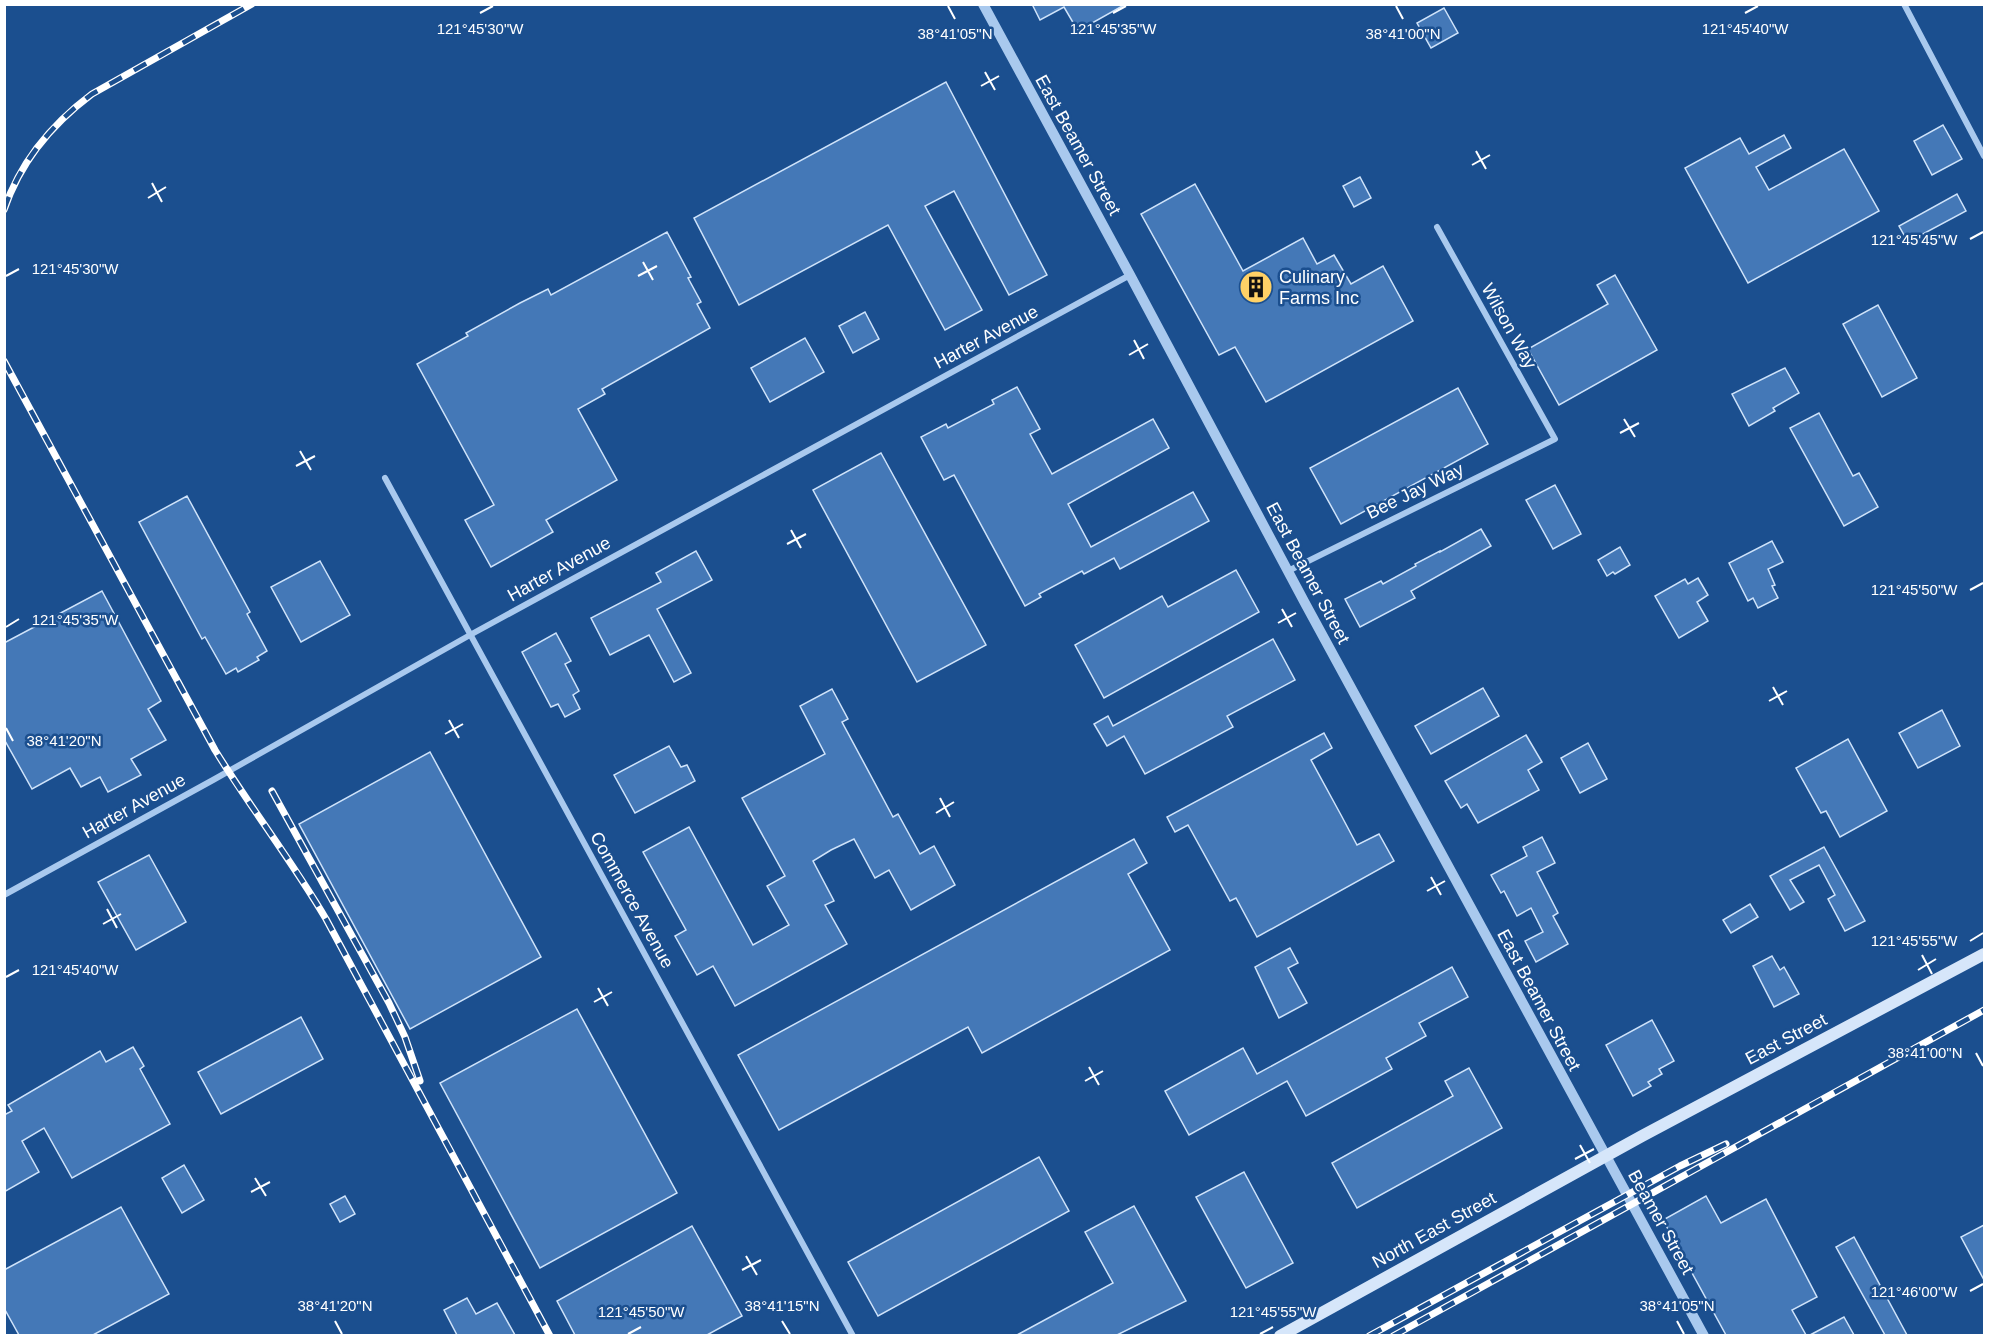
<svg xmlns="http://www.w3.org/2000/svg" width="1989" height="1340" font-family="Arial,sans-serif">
<rect width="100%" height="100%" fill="#1b4f8f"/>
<!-- building -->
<g fill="#4478b7" stroke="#cfe3fa" stroke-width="1.5">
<polygon points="1032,4 1126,4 1078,31 1064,7 1040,20"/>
<polygon points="1444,8 1458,33 1431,48 1417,23"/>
<polygon points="946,82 1047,275 1009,295 954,191 925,206 982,310 945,330 888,225 739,305 694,218"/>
<polygon points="1943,125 1962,159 1932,175 1914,141"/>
<polygon points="1784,135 1791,148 1756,167 1769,190 1844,149 1879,211 1748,283 1685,168 1740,138 1749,154"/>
<polygon points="1360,177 1371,198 1354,207 1343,186"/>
<polygon points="1195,184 1243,271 1303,238 1317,264 1334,255 1351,284 1383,266 1413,321 1266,402 1235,347 1219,355 1141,214"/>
<polygon points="1957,194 1966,211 1908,242 1899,226"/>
<polygon points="667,232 691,277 688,278 701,302 697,304 710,328 602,389 605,394 578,409 617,480 546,520 553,532 491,567 465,520 494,505 417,364 468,336 466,333 520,303 548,289 551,295"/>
<polygon points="1615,275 1657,350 1559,405 1528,349 1608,304 1597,285"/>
<polygon points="1878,305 1917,378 1882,397 1843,324"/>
<polygon points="865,312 879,339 853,353 839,326"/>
<polygon points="805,338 824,372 770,402 751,368"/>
<polygon points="1785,368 1799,393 1773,408 1775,411 1749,426 1732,394"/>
<polygon points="1017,387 1040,429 1030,434 1052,474 1153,419 1169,448 1068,504 1091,547 1193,492 1209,521 1120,569 1114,558 1084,574 1082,571 1039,594 1041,597 1025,606 954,475 944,480 921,437 946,424 948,428 994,404 992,400"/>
<polygon points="1458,388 1488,444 1341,524 1310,468"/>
<polygon points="1819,413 1853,476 1859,473 1878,507 1844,526 1790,428"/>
<polygon points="881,453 986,645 917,682 813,490"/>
<polygon points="1555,485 1581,534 1553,549 1526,500"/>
<polygon points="187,496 250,612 247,614 267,651 257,657 259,660 238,672 236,668 226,674 205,637 202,639 139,522"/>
<polygon points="1481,529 1491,546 1411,591 1415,598 1360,627 1345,599 1381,581 1383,584 1416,566 1415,564 1440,551 1440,552"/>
<polygon points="1772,541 1783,562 1768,569 1775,585 1772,586 1778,598 1758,608 1753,598 1748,601 1729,563"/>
<polygon points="1620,547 1630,565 1615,574 1613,572 1607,576 1598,560"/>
<polygon points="696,551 712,580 657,609 691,673 674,682 649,635 610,655 591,618 661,582 656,573"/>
<polygon points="320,561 350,615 301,642 271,587"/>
<polygon points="1236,570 1259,612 1104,698 1075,645 1162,596 1168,607"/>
<polygon points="1698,578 1708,595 1697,602 1708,621 1679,638 1655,596 1685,579 1688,584"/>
<polygon points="102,591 161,701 148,709 166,740 131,759 141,775 108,792 100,777 81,787 70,768 32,789 4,739 4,643"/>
<polygon points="556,633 571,661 565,664 579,691 573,695 580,709 565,717 558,704 551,707 522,652"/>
<polygon points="1273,639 1295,680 1227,716 1233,727 1145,774 1124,736 1107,746 1094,724 1108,716 1113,726"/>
<polygon points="1483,688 1499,716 1431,754 1415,726"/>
<polygon points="832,689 848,719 842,722 893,817 898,814 920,854 934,846 955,885 911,910 889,870 875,878 854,839 831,850 813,861 834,901 825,905 847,944 735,1006 713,966 697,975 675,936 686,930 643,852 689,827 753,945 789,925 767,886 785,876 742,798 825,754 800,706"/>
<polygon points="1942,710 1960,746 1918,768 1899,733"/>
<polygon points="1324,733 1332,748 1311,760 1341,815 1357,845 1379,834 1394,861 1257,937 1236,898 1230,901 1188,825 1175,832 1167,817"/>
<polygon points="1526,735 1542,762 1528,770 1539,790 1478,823 1467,804 1461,808 1445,781"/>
<polygon points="1848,739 1887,811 1840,837 1826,811 1821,813 1796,768"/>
<polygon points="1588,743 1607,779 1580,793 1561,758"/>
<polygon points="669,746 681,767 687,765 695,781 635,813 614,775"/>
<polygon points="430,752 541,957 410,1029 299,824"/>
<polygon points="1542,837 1555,863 1537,872 1558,913 1553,916 1568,944 1536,962 1525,941 1543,932 1531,908 1517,916 1504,891 1501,893 1491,875 1527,856 1523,847"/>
<polygon points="1134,839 1147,863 1128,874 1170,950 982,1053 968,1027 779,1130 738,1055"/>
<polygon points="1824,847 1865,921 1845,931 1828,899 1835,895 1819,865 1790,880 1804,902 1790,910 1770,876"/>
<polygon points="149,855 186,922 136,950 98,882"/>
<polygon points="1750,904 1758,917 1731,933 1723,920"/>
<polygon points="1290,948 1298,963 1288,968 1307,1003 1279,1018 1255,967"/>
<polygon points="1772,956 1780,970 1784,967 1799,994 1774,1007 1753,966"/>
<polygon points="1452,967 1468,997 1419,1023 1426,1036 1386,1058 1392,1069 1306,1116 1287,1081 1189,1135 1165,1091 1243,1048 1257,1074"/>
<polygon points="577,1009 677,1193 540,1268 440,1083"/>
<polygon points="301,1017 323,1059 221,1114 198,1072"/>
<polygon points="1652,1020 1674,1061 1659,1069 1662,1074 1648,1082 1651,1086 1633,1096 1606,1045"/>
<polygon points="133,1047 144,1066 140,1069 170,1124 72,1178 44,1128 22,1141 39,1172 4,1192 4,1115 12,1111 8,1105 100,1051 106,1062"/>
<polygon points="1469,1068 1502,1128 1357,1208 1332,1163 1453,1096 1445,1081"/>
<polygon points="1039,1157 1069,1211 878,1316 848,1262"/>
<polygon points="184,1165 204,1200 182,1213 162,1178"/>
<polygon points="1244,1172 1293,1263 1246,1288 1196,1197"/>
<polygon points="345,1196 355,1214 340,1222 330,1204"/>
<polygon points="1706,1196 1721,1223 1766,1199 1817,1297 1792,1310 1806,1335 1726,1335 1663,1220"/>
<polygon points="1134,1206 1186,1301 1117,1335 1017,1335 1113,1283 1085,1232"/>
<polygon points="121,1207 169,1294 93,1335 19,1335 4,1308 4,1270"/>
<polygon points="1984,1225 1984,1280 1961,1237"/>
<polygon points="692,1226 742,1316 707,1335 575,1335 557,1301"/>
<polygon points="1854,1237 1907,1335 1885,1335 1836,1247"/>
<polygon points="467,1298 476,1314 497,1303 515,1335 457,1335 444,1310"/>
<polygon points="1844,1317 1854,1335 1810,1335"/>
</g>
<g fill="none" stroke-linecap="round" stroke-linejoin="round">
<!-- minor -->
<g stroke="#a9c9ee" stroke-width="6">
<polyline points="1904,4 1984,156"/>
<polyline points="385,478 853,1336"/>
<polyline points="1288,571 1555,439 1437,227"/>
<polyline points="4,895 213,780 470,635 1130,275"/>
</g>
<!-- tertiary -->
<polyline stroke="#a9c9ee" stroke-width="10" points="983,4 1130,275 1306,605 1704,1336"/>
<!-- secondary -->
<polyline stroke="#d6e6fa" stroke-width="12" points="1280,1336 1642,1136 1984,954"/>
<defs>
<g id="rail">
<path d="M4 210C20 162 52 124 92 94L252 4"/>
<path d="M4 361 215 750C250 807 292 861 326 919L550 1336"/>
<polyline points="272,791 389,1003 405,1037 420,1081"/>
<polyline points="1369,1336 1680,1166 1726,1144"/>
<polyline points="1393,1336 1984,1010"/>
</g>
</defs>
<!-- rail casing -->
<use href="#rail" stroke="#fff" stroke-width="7"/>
<!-- rail -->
<use href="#rail" stroke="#1b4f8f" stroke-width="4.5" stroke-dasharray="14" stroke-linecap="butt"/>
</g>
<!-- ticks -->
<path fill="none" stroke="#fff" stroke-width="2" d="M948 6 955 19M1396 6 1403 19M480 13 493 6M1113 13 1126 6M1745 13 1758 6M985 72 995 90M981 86 999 76M1476 151 1486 169M1472 165 1490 155M152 183 162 202M148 198 166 187M1970 239 1983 232M643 262 653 280M6 276 19 269M638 276 657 266M1134 340 1144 359M1129 355 1148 344M1624 419 1635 437M1620 433 1639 423M300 451 311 470M296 466 315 456M791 530 801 548M787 544 806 534M1970 590 1983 583M1282 609 1292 627M1278 623 1296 613M6 627 19 619M1773 687 1783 705M1769 701 1787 691M449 720 459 738M6 728 13 741M445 734 463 724M940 798 950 817M936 813 954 802M1431 877 1441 895M1427 891 1445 881M107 909 117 928M103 924 121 914M1970 941 1983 933M1922 955 1932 974M1918 970 1936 959M6 977 19 970M598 988 608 1006M594 1002 612 992M1976 1053 1983 1066M1089 1067 1099 1085M1085 1081 1103 1071M1580 1145 1590 1163M1575 1159 1594 1149M255 1178 266 1196M251 1192 270 1182M746 1256 757 1275M742 1270 761 1260M1970 1291 1983 1284M335 1321 342 1334M782 1321 790 1334M1677 1321 1684 1334M628 1334 641 1327M1260 1334 1273 1327"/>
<!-- icons -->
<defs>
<symbol id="building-disc" viewBox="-11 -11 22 22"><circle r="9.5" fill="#ffd166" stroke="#1b4f8f"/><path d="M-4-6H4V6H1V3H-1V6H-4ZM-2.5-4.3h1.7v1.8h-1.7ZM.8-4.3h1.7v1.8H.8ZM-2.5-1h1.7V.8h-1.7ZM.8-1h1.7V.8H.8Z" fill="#111"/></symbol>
</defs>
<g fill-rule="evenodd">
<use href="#building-disc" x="1237" y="268" width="38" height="38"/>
</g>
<g text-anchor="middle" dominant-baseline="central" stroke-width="5" stroke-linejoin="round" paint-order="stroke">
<!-- street labels -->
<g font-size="18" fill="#fff" stroke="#1b4f8f">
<text transform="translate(1078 145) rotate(61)">East Beamer Street</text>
<text transform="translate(1509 326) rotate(61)">Wilson Way</text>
<text transform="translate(986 337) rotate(-28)">Harter Avenue</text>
<text transform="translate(1415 491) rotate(-26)">Bee Jay Way</text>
<text transform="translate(559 569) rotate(-29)">Harter Avenue</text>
<text transform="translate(1308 573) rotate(62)">East Beamer Street</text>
<text transform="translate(134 806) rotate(-29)">Harter Avenue</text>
<text transform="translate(632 900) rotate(61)">Commerce Avenue</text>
<text transform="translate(1539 1000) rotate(62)">East Beamer Street</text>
<text transform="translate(1786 1039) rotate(-28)">East Street</text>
<text transform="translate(1661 1222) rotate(61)">Beamer Street</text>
<text transform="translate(1434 1230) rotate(-29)">North East Street</text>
</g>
<!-- poi labels -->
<g font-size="18" fill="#fff" stroke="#1b4f8f" text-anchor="start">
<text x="1279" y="277">Culinary<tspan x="1279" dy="21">Farms Inc</tspan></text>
</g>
</g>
<g font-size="15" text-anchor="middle" fill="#fff" stroke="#1b4f8f" stroke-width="5" stroke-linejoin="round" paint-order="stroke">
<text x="480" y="34">121°45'30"W</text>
<text x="1113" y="34">121°45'35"W</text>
<text x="1745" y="34">121°45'40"W</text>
<text x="955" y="39">38°41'05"N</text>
<text x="1403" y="39">38°41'00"N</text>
<text x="1914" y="245">121°45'45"W</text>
<text x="75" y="274">121°45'30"W</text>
<text x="1914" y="595">121°45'50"W</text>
<text x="75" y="625">121°45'35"W</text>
<text x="64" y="746">38°41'20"N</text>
<text x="1914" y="946">121°45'55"W</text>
<text x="75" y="975">121°45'40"W</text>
<text x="1925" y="1058">38°41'00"N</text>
<text x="1914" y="1297">121°46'00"W</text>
<text x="335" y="1311">38°41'20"N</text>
<text x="782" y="1311">38°41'15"N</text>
<text x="1677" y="1311">38°41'05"N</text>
<text x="641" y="1317">121°45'50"W</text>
<text x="1273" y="1317">121°45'55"W</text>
</g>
<!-- border -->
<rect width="1989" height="1340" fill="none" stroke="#ffffff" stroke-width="12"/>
</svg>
